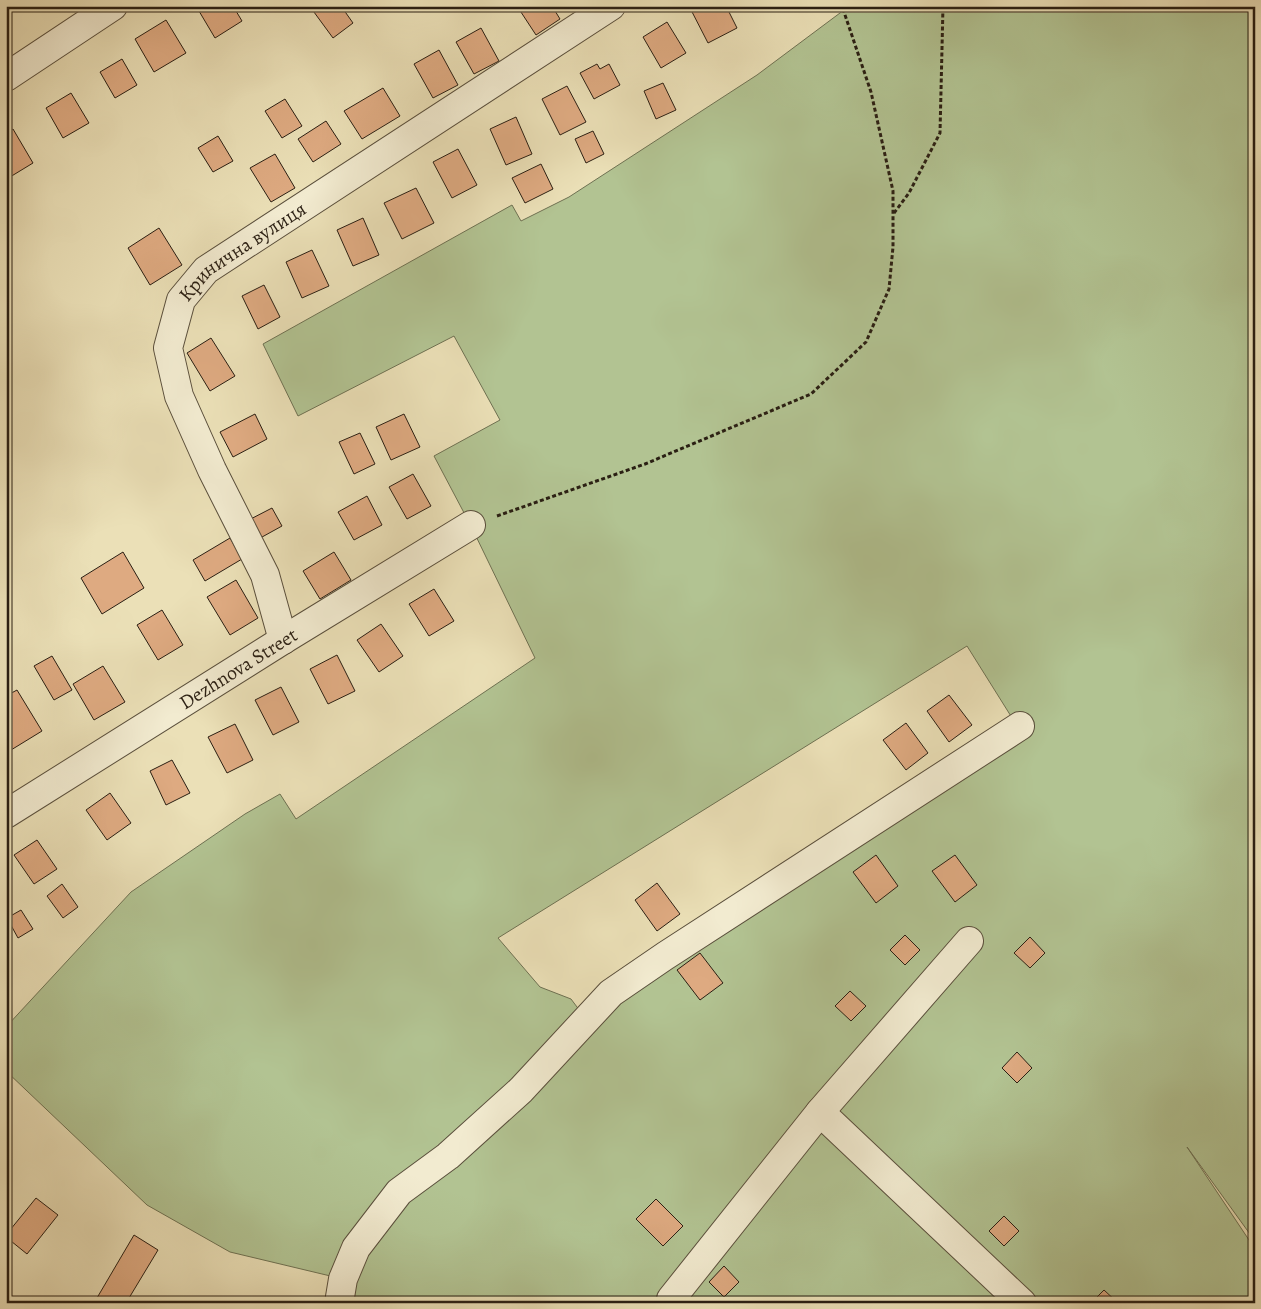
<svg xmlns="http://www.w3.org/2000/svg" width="1261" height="1309" font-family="Alegreya,serif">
<rect width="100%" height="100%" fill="#ebe0b7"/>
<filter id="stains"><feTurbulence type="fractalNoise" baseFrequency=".004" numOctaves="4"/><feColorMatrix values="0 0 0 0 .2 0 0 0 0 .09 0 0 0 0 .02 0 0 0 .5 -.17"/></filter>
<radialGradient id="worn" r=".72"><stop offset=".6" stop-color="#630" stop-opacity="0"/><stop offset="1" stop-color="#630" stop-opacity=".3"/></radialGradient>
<!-- green -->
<path fill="#b2c392" stroke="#6e7152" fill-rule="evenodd" d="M842 6H1255V1241L1187 1147 1255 1249V1303H339L343 1279 230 1252 147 1205 6 1071V1027L131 892 245 814 280 794 296 819 535 658 471 526 434 456 500 420 454 336 298 416 263 344 512 205 521 221 569 197 757 75 844 10ZM967 646 1019 729 586 1019 571 999 540 987 498 938Z"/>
<!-- building -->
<g fill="#deaa81" stroke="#2a1f13">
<polygon points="196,6 233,6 242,21 215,38"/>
<polygon points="313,6 341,6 353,23 333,38 311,8"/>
<polygon points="517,6 552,6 560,19 536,35"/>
<polygon points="689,6 726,6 737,28 708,43"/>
<polygon points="166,20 186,53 154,72 135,39"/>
<polygon points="667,22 686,53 661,68 643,37"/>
<polygon points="481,28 499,61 474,74 456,42"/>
<polygon points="439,50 458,85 433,98 414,64"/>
<polygon points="122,59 137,85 115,98 100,72"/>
<polygon points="597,64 600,69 609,64 620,85 594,99 580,73"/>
<polygon points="663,83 676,110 656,119 644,91"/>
<polygon points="567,86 586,122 560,135 542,99"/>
<polygon points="383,88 400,116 362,139 344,111"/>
<polygon points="71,93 89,123 63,138 46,108"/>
<polygon points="285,99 302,126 282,138 265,111"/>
<polygon points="516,117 532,154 506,165 490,129"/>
<polygon points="326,121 341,144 313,162 298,139"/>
<polygon points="13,129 33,163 10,177 6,171 6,133"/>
<polygon points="593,131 604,154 586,163 575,139"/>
<polygon points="218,136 233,161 213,172 198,148"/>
<polygon points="458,149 477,185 452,198 433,162"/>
<polygon points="275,154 295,188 271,202 250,168"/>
<polygon points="541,164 553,189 525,203 512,178"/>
<polygon points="416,188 434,223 402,239 384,203"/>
<polygon points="363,218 379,255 353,266 337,230"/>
<polygon points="159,228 182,265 150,285 128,248"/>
<polygon points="312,250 329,286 302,298 286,262"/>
<polygon points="264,285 280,317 258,329 242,296"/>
<polygon points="211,338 235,376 210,391 187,353"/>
<polygon points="255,414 267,439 233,457 220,432"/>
<polygon points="404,414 420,447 391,460 376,427"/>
<polygon points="360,433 375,464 354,474 339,442"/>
<polygon points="413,474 431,506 407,519 389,487"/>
<polygon points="367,496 382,525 354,540 338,512"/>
<polygon points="272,508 282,526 253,542 243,523"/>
<polygon points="230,538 242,559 205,581 193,560"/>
<polygon points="123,552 144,588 102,614 81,578"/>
<polygon points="334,552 351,580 320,599 303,571"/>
<polygon points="236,580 258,618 230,635 207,597"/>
<polygon points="434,589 454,621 429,636 409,604"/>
<polygon points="162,610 183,645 158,660 137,625"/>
<polygon points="381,624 403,656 379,672 357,640"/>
<polygon points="337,655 355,691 328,704 310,669"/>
<polygon points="52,656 72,690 54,700 34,666"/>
<polygon points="103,666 125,702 94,720 73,684"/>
<polygon points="281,687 299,722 273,735 255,700"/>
<polygon points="17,690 42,731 11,750 6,741 6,696"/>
<polygon points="949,695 972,725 949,742 927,711"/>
<polygon points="906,723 928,753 906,770 883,740"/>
<polygon points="235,724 253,760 227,773 208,737"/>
<polygon points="172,760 190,793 166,805 150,771"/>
<polygon points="110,793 131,823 107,840 86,810"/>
<polygon points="37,840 57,869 34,884 14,855"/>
<polygon points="876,855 898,886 876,903 853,872"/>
<polygon points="955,855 977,885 955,902 932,871"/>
<polygon points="657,883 680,914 657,931 635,900"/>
<polygon points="62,884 78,907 63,918 47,896"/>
<polygon points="21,910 33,929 18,938 7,918"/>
<polygon points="905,935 920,950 905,965 890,950"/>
<polygon points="1030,937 1045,953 1030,968 1014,953"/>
<polygon points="700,953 723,983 700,1000 677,970"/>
<polygon points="850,991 866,1006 851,1021 835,1006"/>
<polygon points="1017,1052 1032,1068 1017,1083 1002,1068"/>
<polygon points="36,1198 58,1215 27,1254 6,1237 6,1235"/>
<polygon points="656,1199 683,1226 663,1246 636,1219"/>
<polygon points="1004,1216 1019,1231 1004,1246 989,1231"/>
<polygon points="134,1235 158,1250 126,1303 94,1303"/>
<polygon points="724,1266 739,1282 724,1297 709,1282"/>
<polygon points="1104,1290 1118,1303 1091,1303"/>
</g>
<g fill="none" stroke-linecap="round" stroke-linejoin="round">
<defs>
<g id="minor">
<polyline points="6,77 113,6"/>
<path id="s1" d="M283 640 265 575 212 470 179 396 168 348 181 300 206 270 611 6"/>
<path id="s2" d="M6 814 283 640 471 525"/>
<polyline points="820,1112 1022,1303"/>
<polyline points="671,1299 820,1112 969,941"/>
<polyline points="339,1303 343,1279 356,1248 399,1192 448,1156 521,1090 611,993 665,956 1020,726"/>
</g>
</defs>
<!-- minor casing -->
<use href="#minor" stroke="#5a4f3c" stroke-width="30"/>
<!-- path -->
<g stroke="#2a1f13" stroke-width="3" stroke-dasharray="4 2.5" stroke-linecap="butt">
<polyline points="894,213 909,193 940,133 943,6"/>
<polyline points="497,516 645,464 811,394 866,342 889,289 893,247 893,191 871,92 842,6"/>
</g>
<!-- minor -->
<use href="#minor" stroke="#f2ebd0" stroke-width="28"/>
</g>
<g text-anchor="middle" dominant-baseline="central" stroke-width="4" stroke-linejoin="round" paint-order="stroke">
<!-- street labels -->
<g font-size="20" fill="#2a1f13" stroke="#f2ebd0">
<text stroke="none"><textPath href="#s1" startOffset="444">Кринична вулиця</textPath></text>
<text stroke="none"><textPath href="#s2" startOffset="274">Dezhnova Street</textPath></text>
</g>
</g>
<!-- margin -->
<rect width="1261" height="1309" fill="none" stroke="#ebe0b7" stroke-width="25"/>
<rect x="8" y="8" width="1246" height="1294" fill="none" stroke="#2a1f13" stroke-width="2.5"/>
<rect x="12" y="12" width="1236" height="1284" fill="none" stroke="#2a1f13"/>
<rect width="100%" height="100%" filter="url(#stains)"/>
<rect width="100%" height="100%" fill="url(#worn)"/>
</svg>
